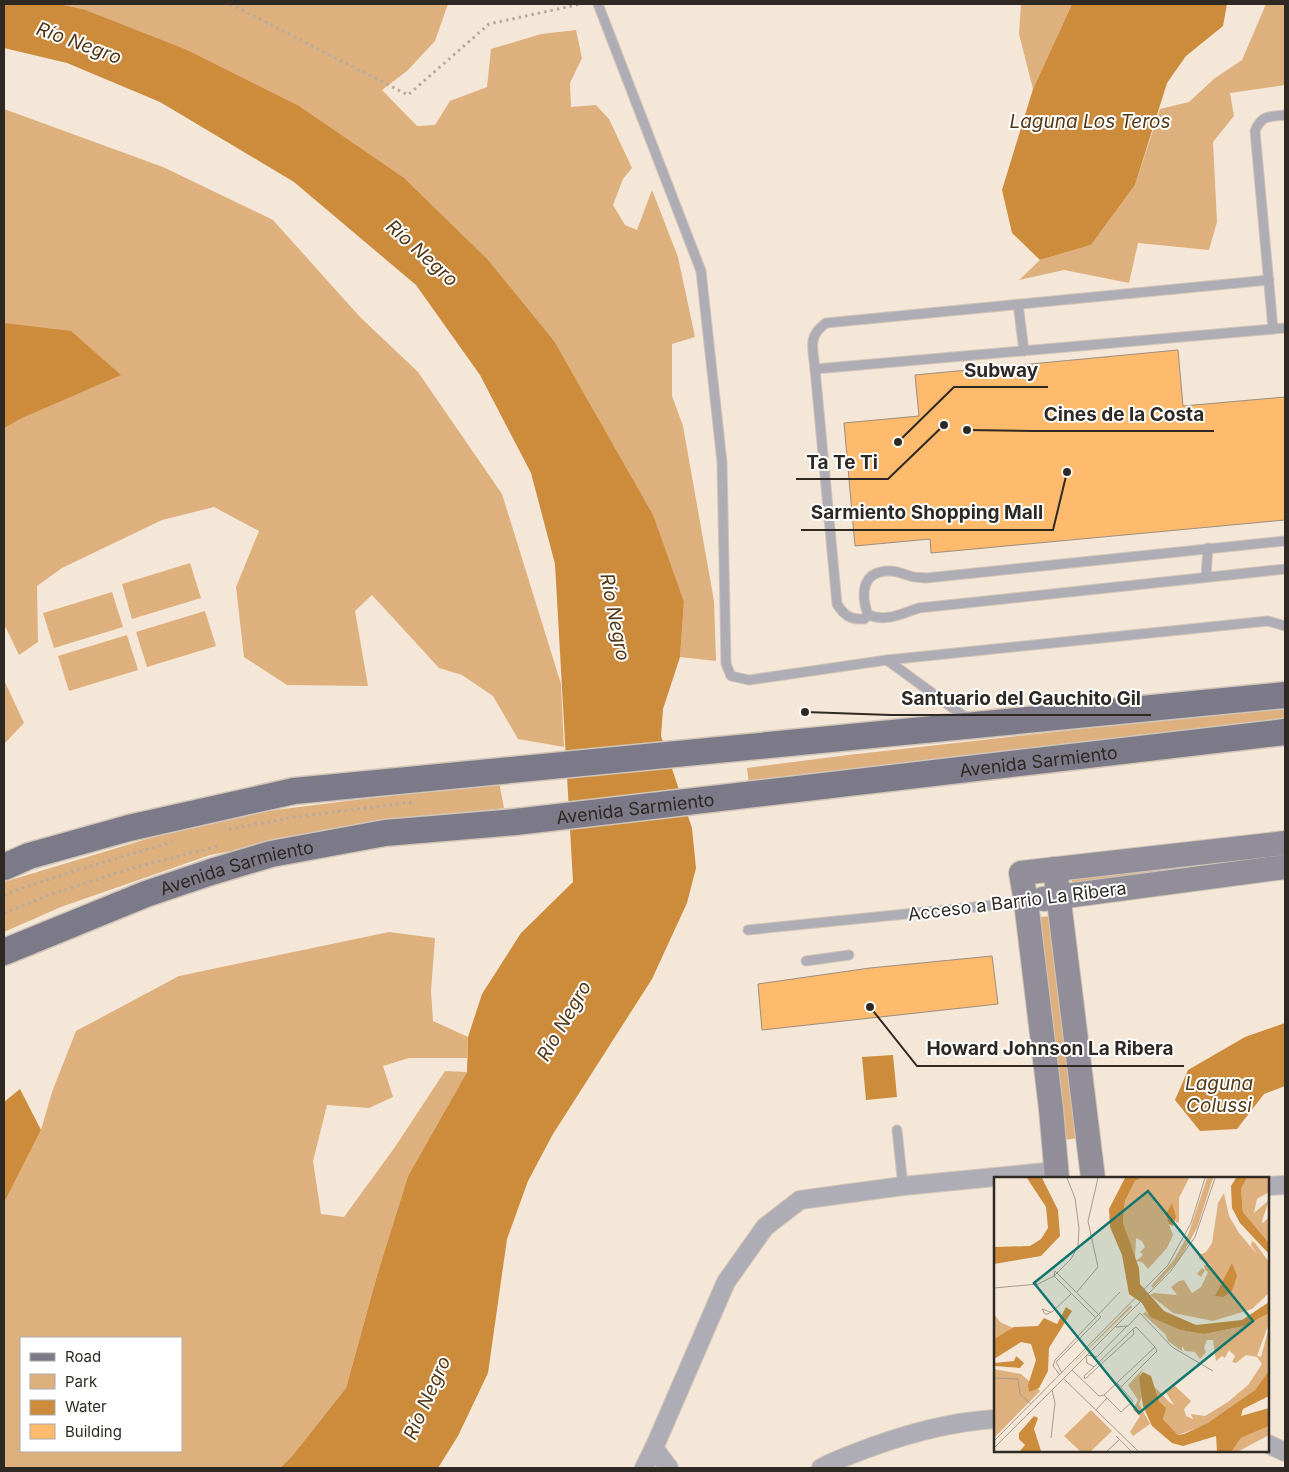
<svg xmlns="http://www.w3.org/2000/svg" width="1289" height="1472" font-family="Inter,sans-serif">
<rect width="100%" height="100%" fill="#f5e7d7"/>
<!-- green -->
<g fill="#deb07d" fill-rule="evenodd">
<polygon points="59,4 448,4 435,41 407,71 382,90 417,126 435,125 450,101 487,87 491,49 541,34 576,30 582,58 570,83 571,107 596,105 609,119 632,168 623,179 613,205 625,225 637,230 652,190 678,257 695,337 672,344 672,396 683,426 714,601 716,661 680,657 684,602 554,341 83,9"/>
<polygon points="1021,4 1072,4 1033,89 1019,34"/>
<polygon points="1266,4 1285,4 1285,85 1230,93 1234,116 1213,142 1217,222 1209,250 1138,243 1129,283 1064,270 1019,280 1040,260 1091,245 1135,185 1160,109 1189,102 1215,78 1242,60"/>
<polygon points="4,109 163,167 273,220 360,317 418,372 502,494 561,684 564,747 518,739 493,696 462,675 439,668 372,595 355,611 368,686 287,685 244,657 236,587 259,531 214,507 162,520 62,568 37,586 38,642 19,655 4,624"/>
<polygon points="190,563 201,598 132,619 122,584"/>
<polygon points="112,592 123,627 54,648 43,613"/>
<polygon points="205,611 216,646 147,667 136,632"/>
<polygon points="127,635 138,670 69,691 58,656"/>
<polygon points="4,680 24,723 4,744"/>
<polygon points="1285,706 1285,725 749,785 747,768 848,755"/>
<polygon points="499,782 504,808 331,832 210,855 61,907 4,932 4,882 170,832 267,811"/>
<polygon points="1285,848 1285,858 1072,888 1071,872"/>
<polygon points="1054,916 1078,1138 1064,1140 1039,917"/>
<path d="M389 932 435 938 431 991 433 1021 468 1037 467 1058H409L383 1066 393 1097 369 1108 327 1105 313 1161 321 1214 344 1217 395 1147 445 1071 467 1072 408 1176 378 1272 346 1388 293 1455 280 1468H4V1203L41 1130 52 1092 76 1031 179 976ZM21 1338H181V1451H21Z"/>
</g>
<!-- water -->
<g fill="#cc8c3c">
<polygon points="4,4 59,4 83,9 187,50 299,106 404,178 488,260 554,341 653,515 684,602 680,657 663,709 661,736 692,828 696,868 687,903 652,979 553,1134 528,1181 507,1239 488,1373 458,1436 438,1468 280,1468 293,1455 346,1388 378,1272 408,1176 467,1072 468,1037 482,994 521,933 573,882 555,564 531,473 480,375 416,285 294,182 160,102 67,63 4,48"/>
<polygon points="1072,4 1227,4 1223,26 1186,56 1167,83 1135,185 1091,245 1040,260 1012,233 1002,190 1033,89"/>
<polygon points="4,323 71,331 121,375 22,418 4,428"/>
<polygon points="1285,1023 1285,1086 1264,1094 1237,1129 1200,1131 1175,1100 1188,1070 1245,1037"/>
<polygon points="893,1055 897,1097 866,1100 862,1057"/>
<polygon points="20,1089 41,1130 4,1203 4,1102"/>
</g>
<!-- building -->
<g fill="#febb6d" stroke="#9b8d7f">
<polygon points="1178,350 1183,406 1285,397 1285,520 931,553 930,539 855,546 844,423 919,416 915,375"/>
<polygon points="992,956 998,1004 762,1030 758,984 870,968"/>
</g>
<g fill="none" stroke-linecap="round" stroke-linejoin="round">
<defs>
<g id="lane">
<polyline points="598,4 701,271 722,462 726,664 731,676 749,680 887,660 969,720"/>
<polyline points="1018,304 1024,351"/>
<path d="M1273 329 1255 131C1262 114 1270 117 1285 115"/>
<path d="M815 369C813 347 807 337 826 323L1269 280"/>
<polyline points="1206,576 1208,548"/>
<path d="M868 615 864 619C850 620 844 615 837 604L815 369 1285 328"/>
<path d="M868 615C861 595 861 572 888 571 896 570 903 574 910 576 915 578 921 577 926 578L1285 541"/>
<path d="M868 615C888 622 900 614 919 608L1285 569"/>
<polyline points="887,660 1268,621 1285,626"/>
<polyline points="748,930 1024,902"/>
<polyline points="806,961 849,955"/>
<polyline points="897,1130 903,1186"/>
</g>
<g id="street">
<polyline points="1268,1186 1285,1185"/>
<polyline points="1268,1444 1285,1452"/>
<polyline points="654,1448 669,1468"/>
<polyline points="644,1468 654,1448 726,1282 765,1227 800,1200 903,1186 1056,1171"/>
<path d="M821 1468C837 1459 853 1454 871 1447 913 1432 951 1422 995 1419"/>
</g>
<g id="secondary">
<polyline points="1055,869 1093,1178"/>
<polyline points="1043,899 1285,867"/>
<polyline points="1057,1178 1051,1109 1026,902 1021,873 1285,843"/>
</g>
<g id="primary">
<polyline points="4,867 29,856 129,828 294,791 1285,695"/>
<path id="s1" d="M4 952 146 894 211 872 271 854 385 833 515 822 1285 732"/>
</g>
</defs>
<!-- lane casing -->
<use href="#lane" stroke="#d1c5b7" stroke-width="11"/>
<!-- street casing -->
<use href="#street" stroke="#d1c5b7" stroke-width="20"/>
<!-- secondary casing -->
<use href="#secondary" stroke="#d1c5b7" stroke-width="26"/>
<!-- primary casing -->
<use href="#primary" stroke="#d1c5b7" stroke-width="29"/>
<!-- path -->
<g stroke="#b6ab9e" stroke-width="3" stroke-dasharray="2.5 4" stroke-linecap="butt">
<polyline points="230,4 408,95 489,24 581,4"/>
<polyline points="229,829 295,817 414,802"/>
<polyline points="4,896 16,890 74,871 172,842"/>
<polyline points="4,913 52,894 132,868 218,846"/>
</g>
<!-- lane -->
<use href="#lane" stroke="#aeacb4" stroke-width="9"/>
<!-- street -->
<use href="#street" stroke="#aeacb4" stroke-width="18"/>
<!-- secondary -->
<use href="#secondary" stroke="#918e9a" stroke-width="24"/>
<!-- primary -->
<use href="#primary" stroke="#7c7988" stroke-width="26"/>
</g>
<g text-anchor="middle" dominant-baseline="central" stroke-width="4" stroke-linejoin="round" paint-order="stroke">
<!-- street labels -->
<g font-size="18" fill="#2e2923" stroke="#fff">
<text stroke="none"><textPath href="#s1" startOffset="1058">Avenida Sarmiento</textPath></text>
<text stroke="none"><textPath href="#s1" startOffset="652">Avenida Sarmiento</textPath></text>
<text stroke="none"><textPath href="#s1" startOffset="248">Avenida Sarmiento</textPath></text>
<text transform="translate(1017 901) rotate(-7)">Acceso a Barrio La Ribera</text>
</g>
<!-- water labels -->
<g font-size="19" font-style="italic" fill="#533817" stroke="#fff">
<text transform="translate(79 43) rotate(20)">Río Negro</text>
<text x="1090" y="121">Laguna Los Teros</text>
<text transform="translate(422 253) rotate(42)">Río Negro</text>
<text transform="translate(615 617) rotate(79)">Río Negro</text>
<text transform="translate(564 1021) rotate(-60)">Río Negro</text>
<text x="1219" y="1083">Laguna<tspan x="1219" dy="22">Colussi</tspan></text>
<text transform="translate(427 1398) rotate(-66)">Río Negro</text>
</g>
</g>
<!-- overview -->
<g transform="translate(994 1177)">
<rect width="275" height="275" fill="#f5e7d7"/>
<path d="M147 1H195L185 21V45L182 46 178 26 175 47 179 58 173 71 154 92 148 85 142 84 149 78 146 75 151 70 148 64 142 61 141 83 129 46 131 24 141 4ZM213 1H219L203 51 185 83 159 111 157 109 179 84 194 58ZM253 1H275V15L263 22 260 36 275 23 268 44 269 46 275 40V66L249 35 247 12ZM230 16 235 39 245 56 263 77 257 68 258 64 261 66 275 85V116L258 132 219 144 179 136 156 118 160 116 183 118 177 110 185 104 190 103 198 116 207 110 214 95 211 93 207 100 203 97 208 91 211 93 210 88H217L205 82V78L212 75 218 66 224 26ZM137 128 138 130 70 196ZM152 134 156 140 186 153 210 157 251 149 275 136V146L263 179 267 180 275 150V193L261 213 232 235 214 247 184 258 169 242 171 231 165 224 161 210 175 225 180 228 171 214 180 208 197 224 190 232 192 239 199 242 197 237 211 239 234 225 254 208 268 187 263 180 252 178 242 186 238 185 241 179 235 173 231 181 228 179 222 184 219 163H213L210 171 212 175 206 182 201 175 191 174 188 169V174L174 164 171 157 149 137ZM0 137 6 145 19 151 0 162ZM0 192 27 197 46 214 0 261ZM149 192 145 200 149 217 145 227 156 247 139 259 136 255 146 239 139 233 144 223 134 208ZM97 233 118 254 97 274H86L70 259ZM275 249V258L245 274H238L247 261Z" fill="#deb07d"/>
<path d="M33 1H48L64 33 66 59 47 79 0 87V70L36 69 47 62 54 51 52 30ZM131 1H147L141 4 131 24 129 46 145 91 146 107 170 134 202 148 248 143 275 125V136L251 149 210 157 186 153 156 140 148 126 135 117 128 78 116 50 115 32ZM242 1H253L247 12 249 35 275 66V77L246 46 238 31 237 9ZM178 26 182 40 179 49 175 47 172 37ZM238 86 243 99 238 114 229 120 221 119ZM72 130 78 134 55 171 54 194 45 211 35 215 34 208 42 183 37 167 27 165 0 182V162L20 150 44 149 50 141 63 147ZM22 179 30 186 26 191 0 189V186L20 184ZM275 193V219L249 232 247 239 275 231V249L247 261 238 274H223L222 259 189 269 178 266 158 249 149 229 145 200 149 195 157 199 165 224 172 231 169 242 184 258 190 257 214 246 261 213ZM40 239 44 241 40 252 47 274H26L31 268 25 262V256Z" fill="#cc8c3c"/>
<path fill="none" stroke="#a59b8f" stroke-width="1" d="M60 99 61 94 107 140 62 185 68 196M60 99 102 141M0 111 44 107 60 99 77 82 84 69 85 51 81 21 73 1M82 116 104 90 94 44 104 1M56 135 48 132 51 137H54L56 135H58L77 117M122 150 134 149 146 136 178 170 219 194M93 178 103 180 133 149M92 179 93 186 100 190 139 152M100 190 90 199 91 202 140 157 139 152M78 193 105 219 110 218M66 198 59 189 61 183 126 115M0 201 24 202 26 217 37 227M69 201 144 274M127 210 163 174 161 170M113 221 127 235 139 224 123 206M102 233 113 221 110 218 161 170 142 150 139 152M122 259 137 274M57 261 61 226 58 213M0 264 174 88 197 46 211 1M0 271 176 95 201 60 221 1M113 274 125 263"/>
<path fill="#0f766e" fill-opacity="0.15" stroke="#0f766e" stroke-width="2.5" d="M154 14 259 144 145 236 40 106Z"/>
<rect width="275" height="275" fill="none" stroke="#2e2923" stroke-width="2.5"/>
</g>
<!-- callouts -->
<path fill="none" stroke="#2e2923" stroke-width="2" d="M898 442L954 387H1048M967 430L1034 431H1214M944 425L888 479H796M1067 472L1053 530H801M805 712L891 715H1151M870 1007L917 1066H1184"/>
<g fill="#2e2923" stroke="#fff" stroke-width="2">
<circle cx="898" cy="442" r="5"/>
<circle cx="967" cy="430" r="5"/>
<circle cx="944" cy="425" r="5"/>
<circle cx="1067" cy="472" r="5"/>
<circle cx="805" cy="712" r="5"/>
<circle cx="870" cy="1007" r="5"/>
</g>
<g font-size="19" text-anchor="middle" font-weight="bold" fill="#2e2923" stroke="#fff" stroke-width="4" stroke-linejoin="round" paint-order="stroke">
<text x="1001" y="377">Subway</text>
<text x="1124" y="421">Cines de la Costa</text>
<text x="842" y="469">Ta Te Ti</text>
<text x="927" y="519">Sarmiento Shopping Mall</text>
<text x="1021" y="705">Santuario del Gauchito Gil</text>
<text x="1050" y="1055">Howard Johnson La Ribera</text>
</g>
<!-- border -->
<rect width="1289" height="1472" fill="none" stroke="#2e2923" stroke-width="10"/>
<!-- legend -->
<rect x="20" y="1337" width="162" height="115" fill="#ffffff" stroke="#aba9a7"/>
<rect x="30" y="1353" width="25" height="8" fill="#7c7988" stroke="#aba9a7"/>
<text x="65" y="1362" font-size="15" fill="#2e2923">Road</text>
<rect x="30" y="1374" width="25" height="15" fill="#deb07d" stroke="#aba9a7"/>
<text x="65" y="1387" font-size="15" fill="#2e2923">Park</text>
<rect x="30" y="1400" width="25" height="15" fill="#cc8c3c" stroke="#aba9a7"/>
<text x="65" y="1412" font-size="15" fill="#2e2923">Water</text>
<rect x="30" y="1424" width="25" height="15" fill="#febb6d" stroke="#aba9a7"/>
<text x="65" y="1437" font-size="15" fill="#2e2923">Building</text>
</svg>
